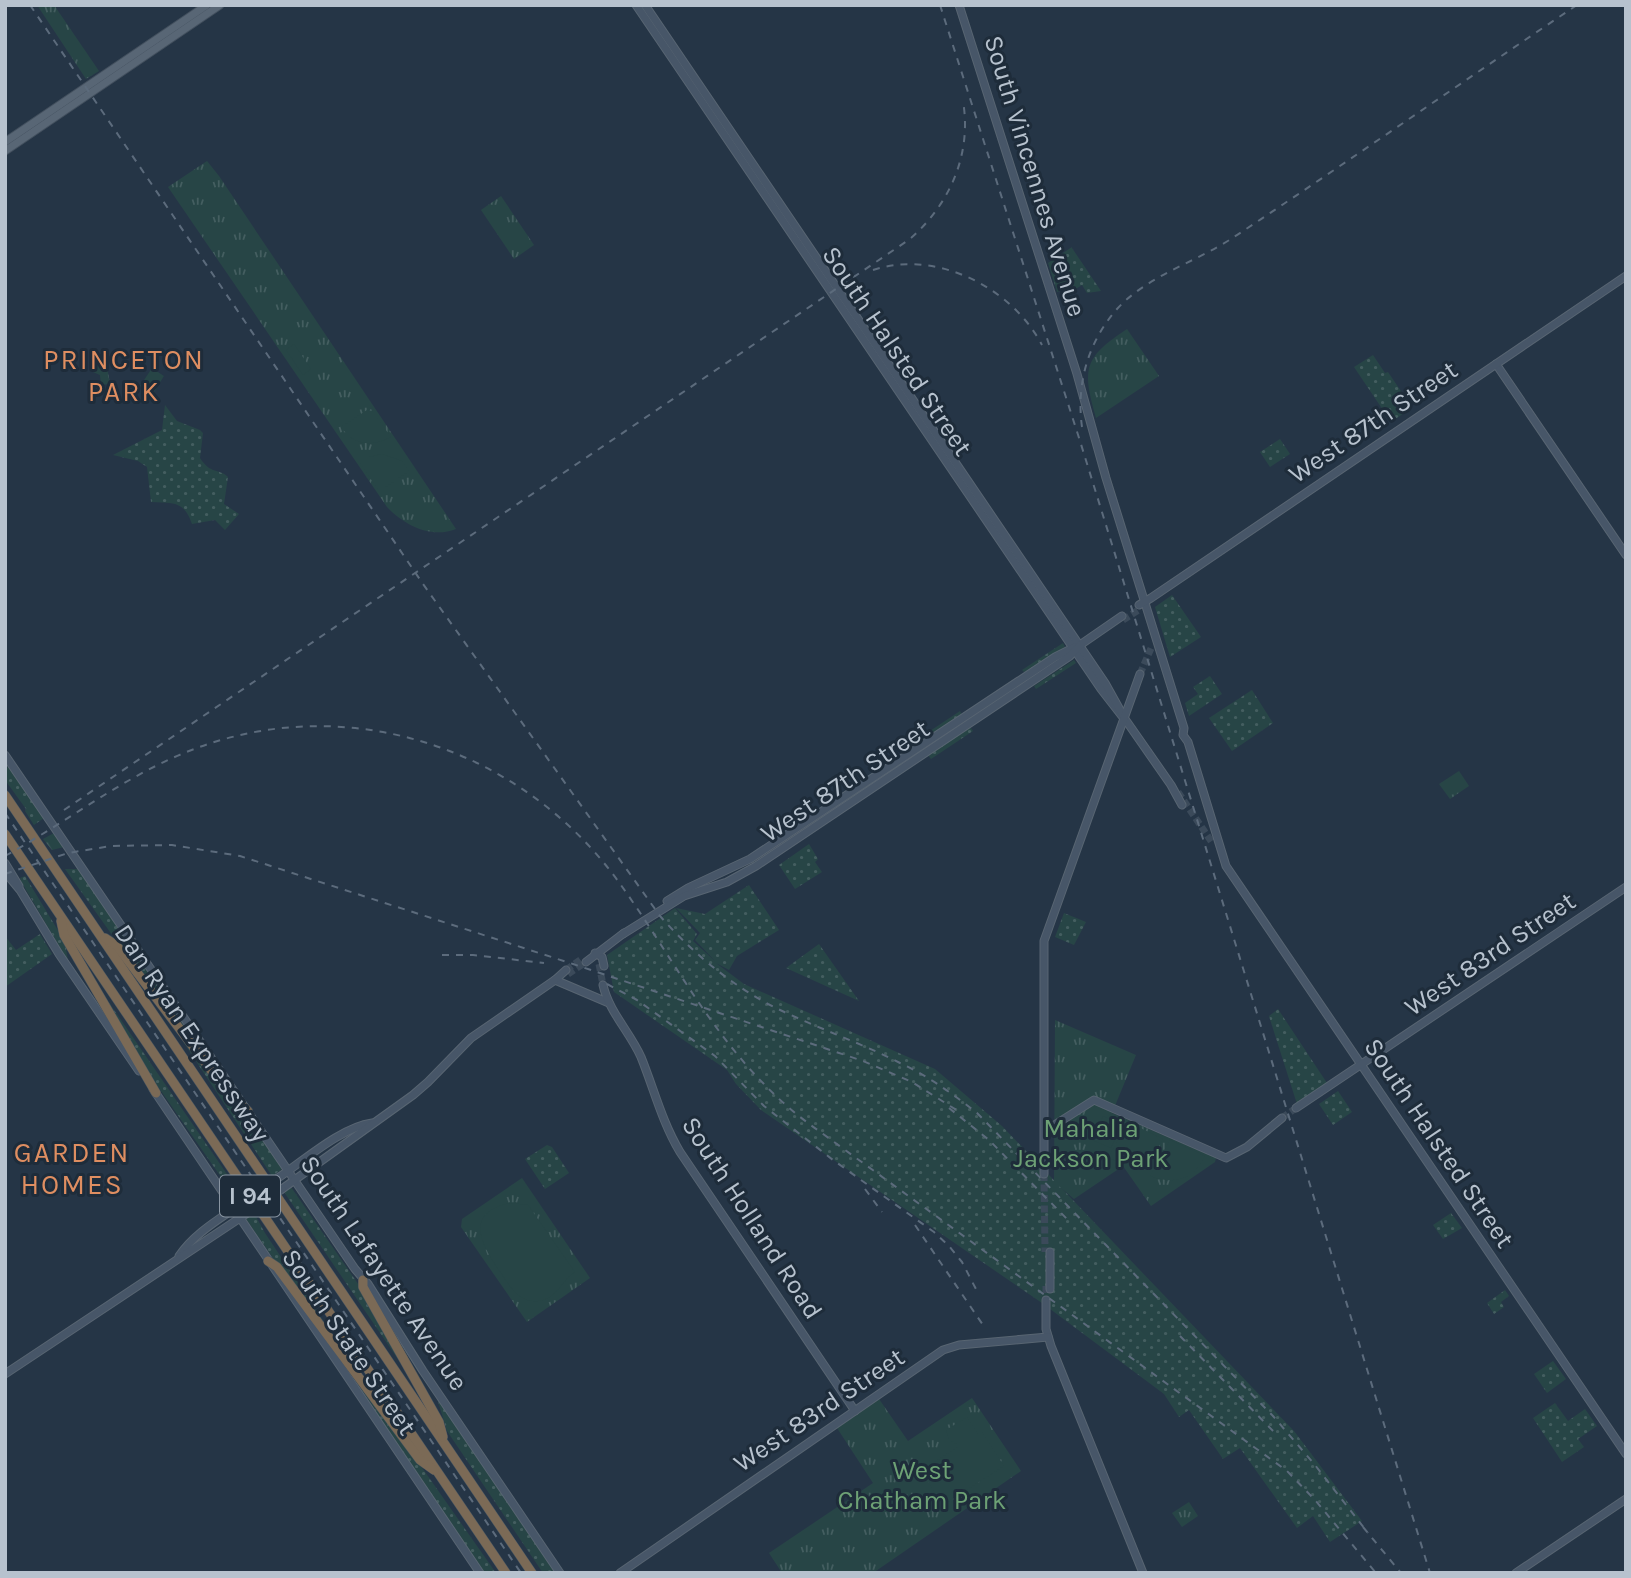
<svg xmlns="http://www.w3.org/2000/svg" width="1631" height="1578" font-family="Karla,sans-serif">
<defs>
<pattern id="grass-dots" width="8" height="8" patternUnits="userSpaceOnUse" patternTransform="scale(1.75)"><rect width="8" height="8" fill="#274546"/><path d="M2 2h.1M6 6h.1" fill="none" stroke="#445e60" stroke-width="1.8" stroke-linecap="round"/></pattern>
<pattern id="forest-firs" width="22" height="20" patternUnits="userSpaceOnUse" patternTransform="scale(1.75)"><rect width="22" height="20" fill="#274546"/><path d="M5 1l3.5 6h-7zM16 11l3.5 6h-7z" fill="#445e60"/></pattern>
<pattern id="park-tufts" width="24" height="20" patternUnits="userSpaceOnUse" patternTransform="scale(1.75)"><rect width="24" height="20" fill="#274546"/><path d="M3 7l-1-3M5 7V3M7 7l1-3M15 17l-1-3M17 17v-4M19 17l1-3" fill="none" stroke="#445e60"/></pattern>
</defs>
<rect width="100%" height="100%" fill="#253546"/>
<!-- grass -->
<g fill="url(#grass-dots)">
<polygon points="1072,247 1072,248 1101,291 1087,293 1082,285 1074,290 1071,288 1057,292 1048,263"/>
<polygon points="1373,355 1385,373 1388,372 1409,403 1407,411 1391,422 1354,367"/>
<path d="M165 405 177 421 200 430 203 433 200 458C211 475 219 468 228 477L224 504 239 514 225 530 215 520 192 524C184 501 174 503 151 502L147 467 138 461 113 455 162 430Z"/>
<polygon points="1280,439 1290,454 1270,467 1260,452"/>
<polygon points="1172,595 1201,637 1170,657 1155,607"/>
<polygon points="1063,643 1065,647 1025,673 1022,670"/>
<polygon points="1074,660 1076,663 1036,689 1034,686"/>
<polygon points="1210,676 1222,694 1189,716 1185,703 1198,694 1193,687"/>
<polygon points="1252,690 1273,723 1232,751 1209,718"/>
<polygon points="960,711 962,715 920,742 918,739"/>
<polygon points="970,727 973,731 931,759 928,755"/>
<polygon points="9,767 44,818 34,825 25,811 26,809 5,780 5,768"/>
<polygon points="809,844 818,859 815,862 822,872 795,889 779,865"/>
<polygon points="65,869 79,869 217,1072 160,1002"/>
<polygon points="25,876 65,942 68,961 22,883 20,878"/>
<polygon points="749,885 779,930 737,956 729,970 716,963 744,984 935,1069 1002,1126 1294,1431 1362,1521 1330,1542 1313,1516 1297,1528 1240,1448 1223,1459 1189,1410 1179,1417 1164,1394 1042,1303 761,1110 736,1084 727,1070 614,992 607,955 675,908 697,934 693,941 715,961 695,940 700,933 676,908 705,914"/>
<polygon points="1064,913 1086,922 1074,945 1055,937"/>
<polygon points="40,934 52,954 5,987 5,936 16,950"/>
<polygon points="819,944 859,1001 786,968"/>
<polygon points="99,988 242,1196 237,1200 147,1071"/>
<polygon points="1278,1009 1327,1083 1297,1104 1269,1016"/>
<polygon points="176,1031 282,1166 281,1170 272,1176"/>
<polygon points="1338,1091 1352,1112 1333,1125 1319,1104"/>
<polygon points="547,1145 552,1147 569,1173 545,1189 525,1159"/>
<polygon points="291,1187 363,1291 408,1374 284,1192"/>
<polygon points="254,1213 265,1233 348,1358 273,1258 246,1219"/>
<polygon points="1451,1213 1462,1228 1443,1239 1433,1225"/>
<polygon points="1505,1290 1509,1296 1501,1302 1504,1307 1494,1314 1487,1303"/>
<polygon points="304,1308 359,1378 496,1573 483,1573"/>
<polygon points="1553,1361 1566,1379 1547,1393 1534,1374"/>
<polygon points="437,1398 556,1573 543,1573 447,1431"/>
<polygon points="1555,1403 1568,1421 1585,1409 1597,1426 1578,1439 1584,1447 1562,1462 1533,1418"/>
</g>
<!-- forest -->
<polygon fill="url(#forest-firs)" points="54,833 64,847 52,850 43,839"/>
<!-- park -->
<g fill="url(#park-tufts)">
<polygon points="37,5 54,5 99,71 86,79"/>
<path d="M207 161 219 176 456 529C431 539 404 525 387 507L168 187Z"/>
<polygon points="501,196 534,245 514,259 481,210"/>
<path d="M1127 329 1159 376 1096 418C1082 369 1083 358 1127 329Z"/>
<polygon points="95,358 106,360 110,384 101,385 100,375 93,372"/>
<polygon points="1459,771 1469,786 1450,799 1439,784"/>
<polygon points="1055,1020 1136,1055 1112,1113 1216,1158 1215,1162 1151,1206 1123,1166 1074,1199 1054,1182"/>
<polygon points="522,1178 590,1278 527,1322 461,1227 462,1219"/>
<polygon points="972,1398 1021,1471 873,1573 782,1573 769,1553 873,1483 837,1428 879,1399 908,1441"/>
<polygon points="1189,1502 1198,1516 1182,1527 1172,1513"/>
</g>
<!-- pitch -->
<g fill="#274546">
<polygon points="294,344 311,369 303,375 286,350"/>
<polygon points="152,368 164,376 153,394 140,386"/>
<path d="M367 410 372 411 391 437C371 447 355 446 341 427Z"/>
<polygon points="382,454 402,461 409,471 383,489 378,489 360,463 369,457"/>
<polygon points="1103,1116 1122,1124 1111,1148 1092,1140"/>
<path d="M1128 1122 1163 1139C1151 1163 1132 1167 1108 1158Z"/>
<path d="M1170 1140 1205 1156C1193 1180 1174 1185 1150 1176Z"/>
<path d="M510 1203 528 1205 575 1272C561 1281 557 1299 538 1301 531 1302 523 1299 518 1295 510 1288 504 1277 498 1269 480 1242 465 1213 510 1203Z"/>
<polygon points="967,1417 978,1434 982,1432 1004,1466 943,1505 921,1471 959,1446 949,1439 946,1430"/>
</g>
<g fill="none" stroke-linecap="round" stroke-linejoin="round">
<!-- secondary-tunnel -->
<g stroke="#3b4a5a" stroke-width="7" stroke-dasharray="7 3.5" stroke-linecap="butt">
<polyline points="1123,620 1140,609"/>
<polyline points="1140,674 1152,646"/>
<polyline points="1178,792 1213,844"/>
<polyline points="599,964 603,985"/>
<polyline points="566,970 583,958"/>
<polyline points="568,974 586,962"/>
<polyline points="1282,1118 1296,1108"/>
<polyline points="1044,1174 1045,1252"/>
<polyline points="1046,1286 1046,1300"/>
</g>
<defs>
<g id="secondary">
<polyline points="636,5 1101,689 1122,716"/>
<polyline points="645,5 1105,683 1125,719 1171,785 1182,805"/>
<polyline points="959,5 1077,374 1106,478 1184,728 1183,735 1188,742 1226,866 1626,1454"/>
<polyline points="1496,364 1626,555"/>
<polyline points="1139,605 1151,598 1626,276"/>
<polyline points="5,755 355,1269 368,1284 423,1371 560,1573"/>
<polyline points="5,863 19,886"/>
<polyline points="5,872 20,890 59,954 139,1071"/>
<polyline points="667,901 688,888 750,859 1055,657 1075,647"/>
<polyline points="623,934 684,896 727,882 756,866 1070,656 1080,645 1122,616"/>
<polyline points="595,953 602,957 604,966"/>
<polyline points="586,962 624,933"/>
<polyline points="555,980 609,1003"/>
<path d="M603 985C609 1012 630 1032 641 1057 654 1089 662 1122 680 1152L855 1411"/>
<polyline points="153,1089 480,1573"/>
<polyline points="1296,1108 1626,887"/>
<polyline points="1045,1131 1094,1100 1226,1158 1247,1147 1282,1118"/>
<polyline points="1044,1174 1044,941 1140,674"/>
<path d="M275 1180C301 1163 341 1127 372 1123"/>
<polyline points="282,1189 413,1095 428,1082 471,1038 555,980 566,970"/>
<polyline points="1050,1252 1050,1289"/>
<path d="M179 1256C195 1232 223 1217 245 1201"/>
<polyline points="1046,1300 1046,1329 1051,1346 1143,1573"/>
<polyline points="5,1374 252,1210"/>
<polyline points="620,1573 943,1350 959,1345 1048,1337"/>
<polyline points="1516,1573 1626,1499"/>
</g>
<g id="primary">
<polyline points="5,142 207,5"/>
<polyline points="5,151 220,5"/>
</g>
<g id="highway">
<polyline points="5,795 532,1573"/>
<polyline points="5,834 506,1573"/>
<polyline points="61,921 64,935 156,1093"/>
<polyline points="105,938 117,946 229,1094 248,1111"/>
<polyline points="268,1261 277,1267 420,1460 434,1470"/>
<polyline points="363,1280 363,1287 439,1422 443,1437"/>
</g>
</defs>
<!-- secondary casing -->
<use href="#secondary" stroke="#586572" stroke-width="9"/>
<!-- primary casing -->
<use href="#primary" stroke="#43505e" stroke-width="9"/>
<!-- highway casing -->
<use href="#highway" stroke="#44525f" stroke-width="10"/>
<!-- secondary -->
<use href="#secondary" stroke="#475668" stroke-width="7"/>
<!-- primary -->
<use href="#primary" stroke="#586675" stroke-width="7"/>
<!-- highway -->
<use href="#highway" stroke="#7b6a56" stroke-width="9"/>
<!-- rail -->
<g stroke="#5c6b7c" stroke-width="2" stroke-dasharray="7 7" stroke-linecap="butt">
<path d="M30 5 423 584 660 916C691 951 726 981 768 1004 811 1026 857 1041 900 1063 928 1076 953 1094 977 1113L1273 1416 1315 1465 1368 1533"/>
<polyline points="940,5 1080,441 1430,1573"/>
<path d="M873 270C937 249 1012 288 1042 345"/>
<path d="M1082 427C1076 384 1088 342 1117 309 1148 275 1197 262 1234 237 1349 161 1462 82 1577 5"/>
<path d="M64 810 910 239C950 204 972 154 963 101"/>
<polyline points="5,813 521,1573"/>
<path d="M5 856C67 822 123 777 189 751 345 689 520 747 618 881 666 947 705 1024 763 1083 780 1101 799 1117 819 1131L1287 1471 1315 1500 1376 1573"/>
<polyline points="5,874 68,853 111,846 172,845 240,856 573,964 863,1061 912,1082 958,1111"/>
<polyline points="442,955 473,955 544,963"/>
<polyline points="607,984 637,1000 715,1056 764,1106 833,1160 934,1232 949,1246 962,1262 979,1295"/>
<polyline points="949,1108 989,1140 1068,1220"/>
<polyline points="865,1189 882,1212"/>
<polyline points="915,1225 985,1328"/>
<polyline points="1180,1336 1276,1434"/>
<polyline points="1363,1527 1401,1573"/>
</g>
<defs>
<g id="secondary-bridge">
<polyline points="245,1201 275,1180"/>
<polyline points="252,1210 282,1189"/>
</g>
</defs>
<!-- secondary-bridge casing -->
<use href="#secondary-bridge" stroke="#586572" stroke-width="9" stroke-linecap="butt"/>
<!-- secondary-bridge -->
<use href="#secondary-bridge" stroke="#475668" stroke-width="7"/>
</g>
<g text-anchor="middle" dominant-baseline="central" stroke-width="6" stroke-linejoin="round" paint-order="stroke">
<!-- shield labels -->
<rect fill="#1e2c3a" stroke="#8995a2" stroke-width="2" x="220" y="1175.5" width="60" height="41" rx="5"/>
<g font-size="24" font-weight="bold" fill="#b7c2ce">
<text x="250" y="1196">I 94</text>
</g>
<!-- street labels -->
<g font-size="26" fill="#b7c2ce" stroke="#1e2c3a">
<text transform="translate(1035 176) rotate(73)">South Vincennes Avenue</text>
<text transform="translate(897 351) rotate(56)">South Halsted Street</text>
<text transform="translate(1373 422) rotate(-34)">West 87th Street</text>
<text transform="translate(845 781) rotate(-34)">West 87th Street</text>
<text transform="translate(1490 954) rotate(-34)">West 83rd Street</text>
<text transform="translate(192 1033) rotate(56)">Dan Ryan Expressway</text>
<text transform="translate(1439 1143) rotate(56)">South Halsted Street</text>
<text transform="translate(752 1218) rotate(57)">South Holland Road</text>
<text transform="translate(384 1273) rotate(56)">South Lafayette Avenue</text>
<text transform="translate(349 1342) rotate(56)">South State Street</text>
<text transform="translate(819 1410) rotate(-34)">West 83rd Street</text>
</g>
<!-- park labels -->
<g font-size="26" fill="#6da175" stroke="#1e2c3a">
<text x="1091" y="1128">Mahalia<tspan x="1091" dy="30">Jackson Park</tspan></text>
<text x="922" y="1470">West<tspan x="922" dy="30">Chatham Park</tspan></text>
</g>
<!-- neighbourhood labels -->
<g font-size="28" letter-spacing="2" fill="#df8e61" stroke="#1e2c3a">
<text x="124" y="359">PRINCETON<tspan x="124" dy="32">PARK</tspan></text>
<text x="72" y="1152">GARDEN<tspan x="72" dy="32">HOMES</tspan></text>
</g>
</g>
<!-- border -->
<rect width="1631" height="1578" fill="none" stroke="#b7c2ce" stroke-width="14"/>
</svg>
